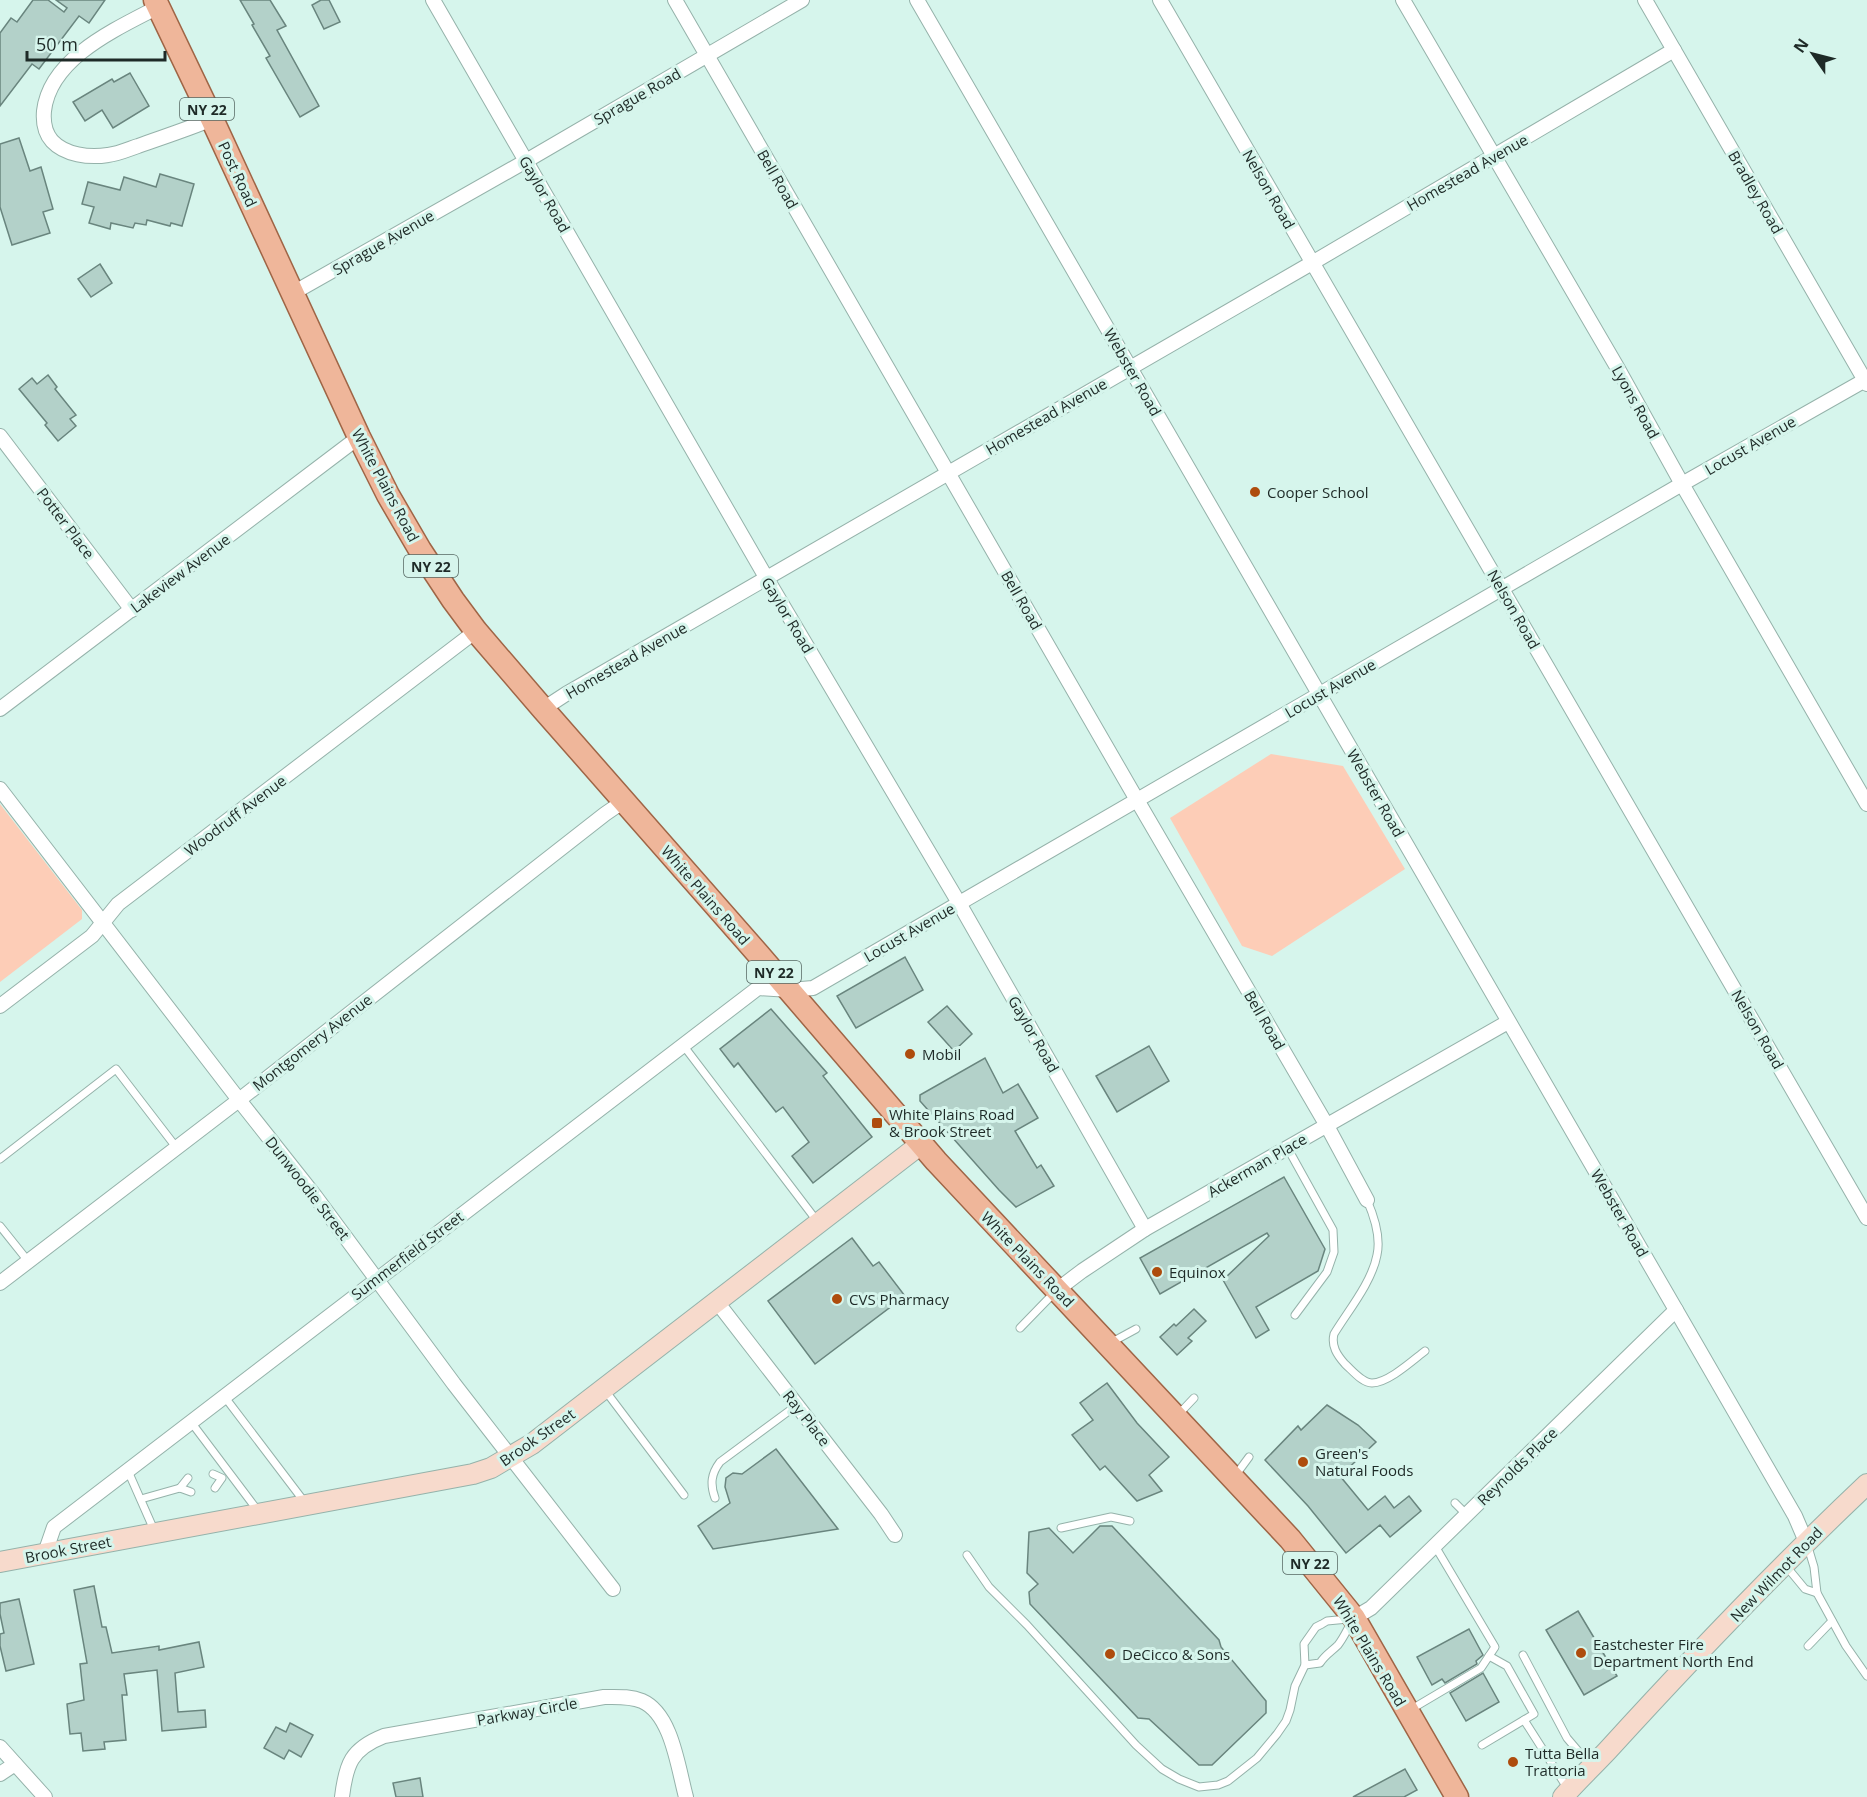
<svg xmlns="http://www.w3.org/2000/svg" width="1867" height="1797" font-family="'Open Sans',sans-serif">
<rect width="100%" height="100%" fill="#d6f5ec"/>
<!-- green -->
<g fill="#fdcdb7">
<polygon points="1271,754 1343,766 1405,869 1272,956 1242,946 1170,818"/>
<polygon points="0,804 82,910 82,919 0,982"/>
</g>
<!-- building -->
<g fill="#b3d1c9" stroke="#69857e" stroke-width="1.5">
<polygon points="33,0 48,0 64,12 67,8 56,0 105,0 89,23 79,16 39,69 32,64 0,106 0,33 11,18 17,22"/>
<polygon points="240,0 270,0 286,26 277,30 319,106 300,117 266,58 270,56 252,25 254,24"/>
<polygon points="321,0 329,0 340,22 324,29 312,5"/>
<polygon points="130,73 149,106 113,128 102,110 85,121 73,102 112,79 114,82"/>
<polygon points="19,138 30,171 41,167 53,209 43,212 50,233 12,245 0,207 0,144"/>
<polygon points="160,174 194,184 182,226 171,223 170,226 147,220 146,225 135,223 133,228 111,223 110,229 89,223 94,207 82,204 88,182 120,190 124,177 156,187"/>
<polygon points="100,264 112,283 91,297 78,279"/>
<polygon points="48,375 57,387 55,389 76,415 70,419 76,426 58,441 45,425 47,423 19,389 32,378 37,384"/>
<polygon points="905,957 923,990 856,1028 837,996"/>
<polygon points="947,1006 972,1034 954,1051 928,1022"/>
<polygon points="771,1009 827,1073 823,1076 872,1137 813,1183 792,1156 809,1142 783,1107 776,1112 738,1063 734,1067 720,1049"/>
<polygon points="1149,1046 1169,1081 1117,1112 1096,1076"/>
<polygon points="985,1058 1003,1093 1018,1084 1038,1118 1015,1131 1037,1168 1041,1165 1054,1186 1016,1207 999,1190 920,1101 920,1095"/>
<polygon points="1284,1177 1325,1249 1318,1271 1256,1307 1269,1330 1256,1338 1223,1280 1269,1236 1267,1233 1160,1294 1140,1258"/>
<polygon points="852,1238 873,1266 879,1262 905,1296 815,1364 768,1301"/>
<polygon points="1194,1309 1206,1321 1188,1338 1192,1341 1177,1355 1160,1337 1174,1324 1176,1326"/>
<polygon points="1107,1383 1137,1423 1169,1457 1149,1475 1162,1491 1137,1501 1105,1466 1100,1470 1072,1435 1093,1420 1080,1403"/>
<polygon points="1327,1405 1358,1425 1376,1442 1340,1476 1368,1510 1385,1496 1394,1508 1409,1496 1421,1511 1390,1537 1380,1525 1346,1553 1308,1506 1265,1460 1298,1426 1301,1430"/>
<polygon points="776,1449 838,1529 713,1549 698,1526 730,1503 725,1487 726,1478 733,1473 742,1474"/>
<polygon points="1100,1526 1112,1526 1219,1640 1221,1647 1266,1701 1266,1713 1212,1765 1199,1765 1149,1719 1138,1718 1030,1604 1029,1592 1038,1584 1027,1573 1029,1532 1049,1528 1073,1553"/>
<polygon points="94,1586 102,1627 106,1627 112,1653 159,1646 159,1650 199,1642 204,1667 175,1673 178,1712 205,1710 206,1727 162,1731 157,1670 124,1674 127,1695 122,1695 126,1740 104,1742 105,1749 83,1751 81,1733 70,1734 67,1704 84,1700 80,1664 87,1663 74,1590"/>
<polygon points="19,1599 34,1664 6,1671 0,1646 0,1634 4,1633 0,1614 0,1603"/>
<polygon points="1578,1611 1617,1676 1584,1695 1546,1630"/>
<polygon points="1469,1629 1483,1655 1476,1661 1477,1664 1445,1683 1442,1679 1432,1685 1417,1657"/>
<polygon points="1483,1673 1499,1702 1466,1721 1450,1693"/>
<polygon points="290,1723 313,1735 301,1757 289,1750 284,1759 264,1748 276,1727 286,1732"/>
<polygon points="1405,1769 1417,1790 1404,1797 1353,1797"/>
<polygon points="420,1778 423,1797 396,1797 393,1783"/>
</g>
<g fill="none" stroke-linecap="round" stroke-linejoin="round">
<defs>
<g id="lane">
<polyline points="683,1045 817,1221"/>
<polyline points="1287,1147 1333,1230 1334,1252 1327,1272 1295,1315"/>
<polyline points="0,1159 116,1069 176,1147"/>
<path d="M1367 1200C1374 1216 1381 1237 1377 1255 1372 1282 1348 1311 1334 1334 1331 1346 1337 1355 1345 1364 1352 1370 1362 1383 1372 1383 1388 1383 1412 1361 1425 1351"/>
<polyline points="0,1226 28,1261"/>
<polyline points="1020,1328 1054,1293"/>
<polyline points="1112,1342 1136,1329"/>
<polyline points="604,1389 684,1495"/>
<polyline points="224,1396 306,1504"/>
<polyline points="1177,1416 1194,1398"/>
<polyline points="191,1422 258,1511"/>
<polyline points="128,1471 154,1530"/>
<polyline points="213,1474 222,1478 215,1488"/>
<polyline points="1235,1476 1249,1457"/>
<polyline points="180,1488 188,1478"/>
<path d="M715 1498C710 1484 711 1474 720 1462L797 1405"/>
<polyline points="141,1499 180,1488 191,1492"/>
<polyline points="1455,1503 1467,1515"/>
<polyline points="1061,1528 1111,1517 1130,1521"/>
<polyline points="1808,1547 1814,1567 1817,1593 1846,1646 1867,1676"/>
<polyline points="967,1555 989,1587 1027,1625 1136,1745 1162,1769 1179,1779 1199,1787 1218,1785 1228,1781 1257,1758 1277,1734 1286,1721 1290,1710 1295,1686 1305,1665 1304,1644 1316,1627 1322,1624 1327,1621 1348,1619"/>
<polyline points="1786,1566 1805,1589 1817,1593"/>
<polyline points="1808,1646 1832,1621"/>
<polyline points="1523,1655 1567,1738 1590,1765"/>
<path d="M1305 1665 1320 1663C1325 1655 1331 1652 1338 1645 1343 1639 1347 1630 1351 1623"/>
<polyline points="1410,1710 1481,1668 1495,1647 1435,1546"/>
<polyline points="1524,1720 1568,1789"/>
<polyline points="1482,1745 1534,1714 1507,1666 1489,1656"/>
</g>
<g id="street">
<polyline points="433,0 767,579 959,903 1145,1229"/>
<polyline points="675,0 1137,800 1326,1124 1367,1200"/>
<polyline points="917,0 1676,1310 1795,1516 1807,1544"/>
<polyline points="1160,0 1867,1218"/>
<polyline points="1403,0 1617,367 1682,484 1867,804"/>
<polyline points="1645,0 1867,384"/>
<path d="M158 7C116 29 50 58 44 111 43 122 45 133 52 141 65 155 89 158 108 155 118 154 129 149 138 146 163 137 188 129 212 119"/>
<polyline points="293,293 526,161 802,0"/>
<polyline points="0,436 132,610"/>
<polyline points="0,709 359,437"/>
<polyline points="543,709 566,694 1312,263 1674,50"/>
<polyline points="0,789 239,1100 315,1196 454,1384 613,1589"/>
<polyline points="0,1006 92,936 118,904 476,631"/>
<polyline points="0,1283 239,1100 605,814 624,801"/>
<polyline points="1057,1290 1082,1271 1145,1229 1508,1022"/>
<polyline points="717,1302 881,1514 895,1535"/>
<polyline points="45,1553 54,1527 758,988 790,990 813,988 1682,484 1867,379"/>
<polyline points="1354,1618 1371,1608 1676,1310"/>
<polyline points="0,1747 45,1797"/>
<polyline points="0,1774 15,1764"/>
<path d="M342 1797C346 1764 351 1749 384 1736L604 1697C617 1697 630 1696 642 1701 672 1714 678 1768 686 1797"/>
</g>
<g id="secondary">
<polyline points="0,1562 473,1474 491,1468 532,1444 921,1144"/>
<path d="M1563 1797C1577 1781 1593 1766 1608 1750 1691 1659 1777 1569 1867 1484"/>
</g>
<polyline id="primary" points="155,0 212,119 359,437 388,495 420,550 453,600 476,631 543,709 759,955 936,1161 1290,1539 1354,1618 1457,1797"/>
</defs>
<!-- lane casing -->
<use href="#lane" stroke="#95b2aa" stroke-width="9"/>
<!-- street casing -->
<use href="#street" stroke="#95b2aa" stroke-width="16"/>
<!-- secondary casing -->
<use href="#secondary" stroke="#95b2aa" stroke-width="22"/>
<!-- primary casing -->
<use href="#primary" stroke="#9f6546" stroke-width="25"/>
<!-- lane -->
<use href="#lane" stroke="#fff" stroke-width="7"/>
<!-- street -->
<use href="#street" stroke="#fff" stroke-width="14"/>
<!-- secondary -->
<use href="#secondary" stroke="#f7dacc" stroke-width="20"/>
<!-- primary -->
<use href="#primary" stroke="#efb69a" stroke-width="22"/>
</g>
<!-- markers -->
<g fill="#ae4c0d" stroke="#d6f5ec" stroke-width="2">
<circle cx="1255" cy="492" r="6"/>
<circle cx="910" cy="1054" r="6"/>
<rect x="871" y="1117" width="12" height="12" rx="3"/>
<circle cx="1157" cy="1272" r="6"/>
<circle cx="837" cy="1299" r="6"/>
<circle cx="1303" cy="1462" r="6"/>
<circle cx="1581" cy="1653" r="6"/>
<circle cx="1110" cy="1654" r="6"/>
<circle cx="1513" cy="1762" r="6"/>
</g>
<g text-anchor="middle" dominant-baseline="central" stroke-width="6" stroke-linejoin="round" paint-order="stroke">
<!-- shield labels -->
<g fill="#d6f5ec" stroke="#556762" stroke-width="1.5">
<rect x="180" y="98" width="54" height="22" rx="4.5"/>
<rect x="404" y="555" width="54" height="22" rx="4.5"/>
<rect x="747" y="961" width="54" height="22" rx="4.5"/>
<rect x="1283" y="1552" width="54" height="22" rx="4.5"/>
</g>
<g font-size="14" font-weight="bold" fill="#1e2a27">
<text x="207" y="109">NY 22</text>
<text x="431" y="566">NY 22</text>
<text x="774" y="972">NY 22</text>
<text x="1310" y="1563">NY 22</text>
</g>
<!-- street labels -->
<g font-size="15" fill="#1e2a27" stroke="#d6f5ec">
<text transform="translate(637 96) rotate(-30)">Sprague Road</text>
<text transform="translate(1467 172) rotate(-30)">Homestead Avenue</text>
<text transform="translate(238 174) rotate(65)">Post Road</text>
<text transform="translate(778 179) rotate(60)">Bell Road</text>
<text transform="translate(1269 189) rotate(60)">Nelson Road</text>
<text transform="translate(1756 192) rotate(60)">Bradley Road</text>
<text transform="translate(545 194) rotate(60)">Gaylor Road</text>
<text transform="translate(383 242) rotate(-30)">Sprague Avenue</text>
<text transform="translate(1133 372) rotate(60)">Webster Road</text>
<text transform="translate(1636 402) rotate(61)">Lyons Road</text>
<text transform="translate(1046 416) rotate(-30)">Homestead Avenue</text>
<text transform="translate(1750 445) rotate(-30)">Locust Avenue</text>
<text transform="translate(386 485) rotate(62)">White Plains Road</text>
<text transform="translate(66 523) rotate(53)">Potter Place</text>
<text transform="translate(180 573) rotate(-37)">Lakeview Avenue</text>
<text transform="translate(1022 600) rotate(60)">Bell Road</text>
<text transform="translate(1514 609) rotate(60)">Nelson Road</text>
<text transform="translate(788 615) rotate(59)">Gaylor Road</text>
<text transform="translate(626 660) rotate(-30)">Homestead Avenue</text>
<text transform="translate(1330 688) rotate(-30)">Locust Avenue</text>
<text transform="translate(1376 793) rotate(60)">Webster Road</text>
<text transform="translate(235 815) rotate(-37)">Woodruff Avenue</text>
<text transform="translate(706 895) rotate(49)">White Plains Road</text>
<text transform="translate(909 932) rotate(-30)">Locust Avenue</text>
<text transform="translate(1265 1020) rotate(60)">Bell Road</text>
<text transform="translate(1758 1029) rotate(60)">Nelson Road</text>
<text transform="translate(1034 1034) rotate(60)">Gaylor Road</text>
<text transform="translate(312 1042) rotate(-38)">Montgomery Avenue</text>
<text transform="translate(1257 1165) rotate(-30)">Ackerman Place</text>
<text transform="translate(308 1188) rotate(52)">Dunwoodie Street</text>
<text transform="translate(1620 1213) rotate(60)">Webster Road</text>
<text transform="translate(407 1255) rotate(-37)">Summerfield Street</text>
<text transform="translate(1028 1259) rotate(46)">White Plains Road</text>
<text transform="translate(807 1418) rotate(52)">Ray Place</text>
<text transform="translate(537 1437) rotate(-35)">Brook Street</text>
<text transform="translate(1517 1466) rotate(-44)">Reynolds Place</text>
<text transform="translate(68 1549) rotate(-11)">Brook Street</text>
<text transform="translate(1776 1574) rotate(-46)">New Wilmot Road</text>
<text transform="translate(1370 1651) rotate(59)">White Plains Road</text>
<text transform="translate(527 1711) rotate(-10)">Parkway Circle</text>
</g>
<!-- poi labels -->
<g font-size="15" fill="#1e2a27" stroke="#d6f5ec" text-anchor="start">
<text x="1267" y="492">Cooper School</text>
<text x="922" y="1054">Mobil</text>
<text x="889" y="1114">White Plains Road<tspan x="889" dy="17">&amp; Brook Street</tspan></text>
<text x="1169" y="1272">Equinox</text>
<text x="849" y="1299">CVS Pharmacy</text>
<text x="1315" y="1453">Green's<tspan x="1315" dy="17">Natural Foods</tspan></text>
<text x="1593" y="1644">Eastchester Fire<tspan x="1593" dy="17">Department North End</tspan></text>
<text x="1122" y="1654">DeCicco &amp; Sons</text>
<text x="1525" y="1753">Tutta Bella<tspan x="1525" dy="17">Trattoria</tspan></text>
</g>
</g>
<!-- north arrow -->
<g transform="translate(1813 54) rotate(305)" stroke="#d6f5ec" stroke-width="4.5" paint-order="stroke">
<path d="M0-4.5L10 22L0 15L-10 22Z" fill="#1e2a27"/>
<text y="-9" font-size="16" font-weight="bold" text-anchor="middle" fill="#1e2a27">N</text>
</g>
<!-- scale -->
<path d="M27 51v9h138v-9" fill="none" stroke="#1e2a27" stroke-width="3"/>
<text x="36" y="51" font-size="18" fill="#1e2a27" stroke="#d6f5ec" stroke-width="4.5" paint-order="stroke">50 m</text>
</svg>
